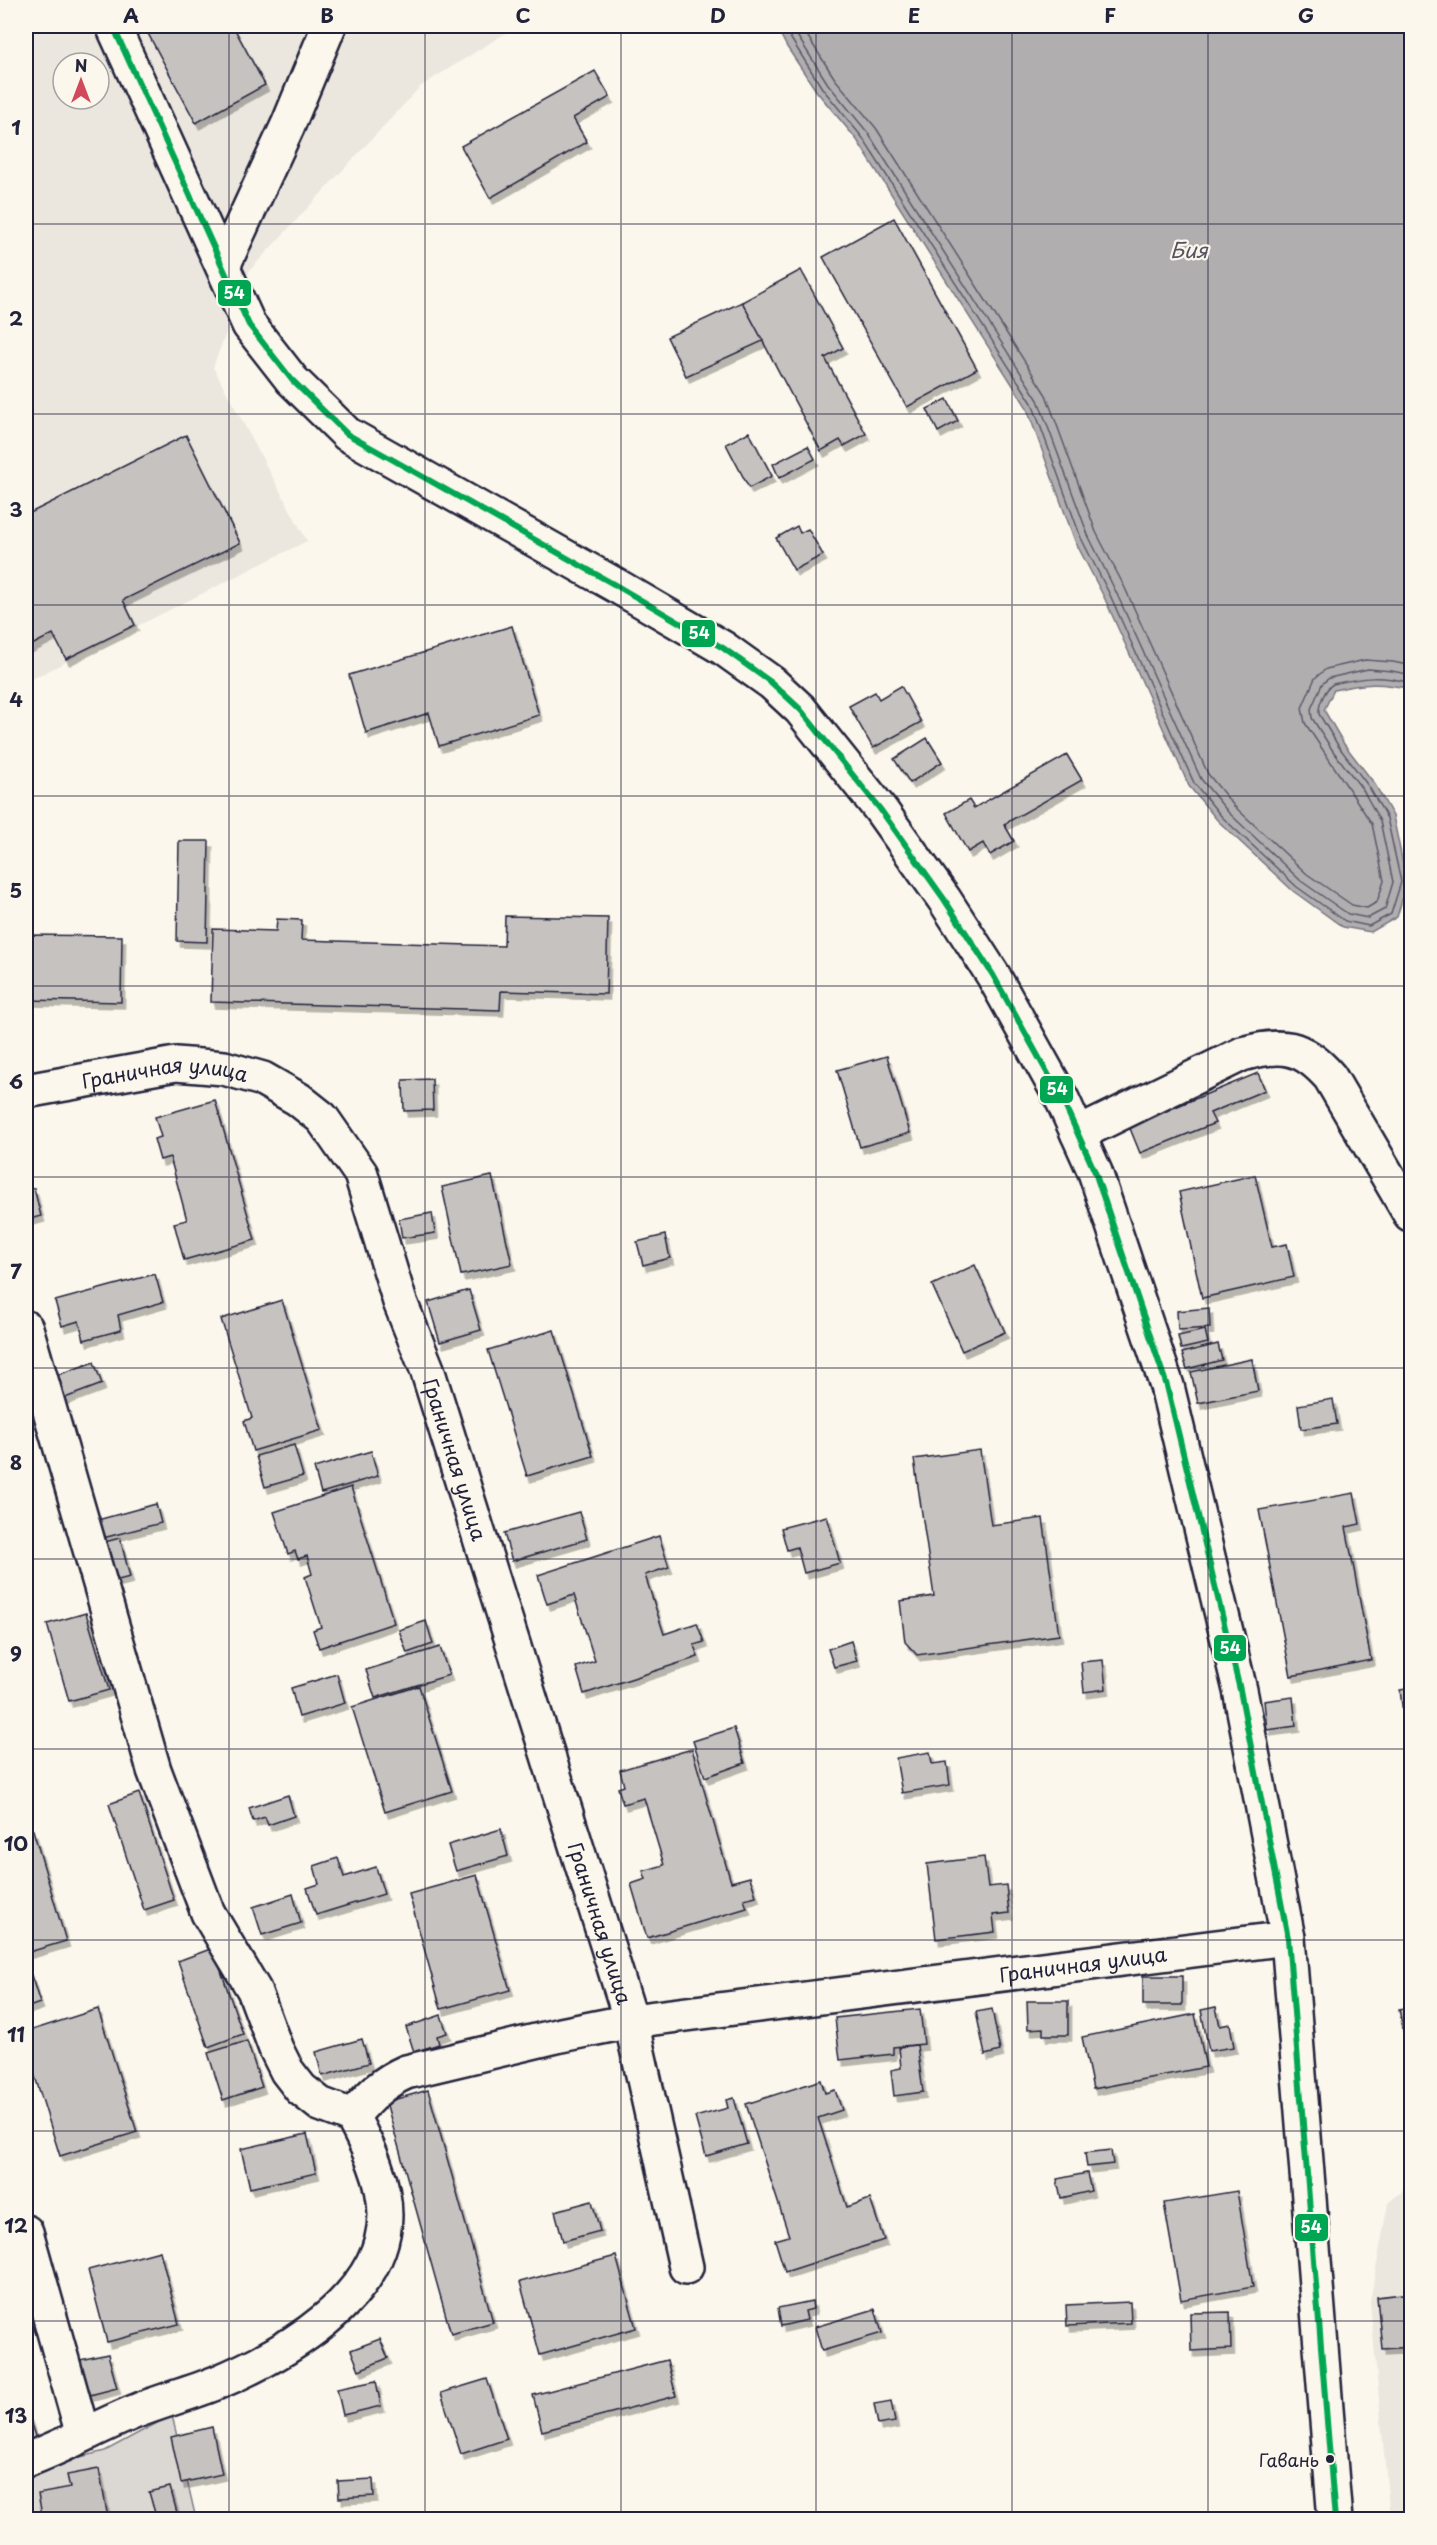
<svg xmlns="http://www.w3.org/2000/svg" width="1437" height="2545" font-family="'Playpen Sans',sans-serif">
<defs>
<filter id="shadow"><feDropShadow dx="3.5" dy="6" stdDeviation="0" flood-color="#0004"/></filter>
</defs>
<rect width="100%" height="100%" fill="#fbf7ec"/>
<filter id="ink" filterUnits="userSpaceOnUse"><feTurbulence type="fractalNoise" baseFrequency=".0167" numOctaves="2"/><feDisplacementMap in="SourceGraphic" scale="12" xChannelSelector="R" yChannelSelector="G"/><feConvolveMatrix kernelMatrix="1 2 1 2 8 2 1 2 1" color-interpolation-filters="sRGB"/></filter>
<g filter="url(#ink)">
<!-- built -->
<g fill="#ebe7df" fill-rule="evenodd">
<path d="M26 26H517L421 86 250 270 213 367 307 541 26 682ZM63 63H99V99H63Z"/>
<polygon points="1411,2184 1411,2519 1390,2519 1370,2302 1388,2203"/>
</g>
<!-- green -->
<polygon fill="#dbd8d3" stroke="#7e7d87" stroke-width="1.5" points="172,2415 196,2519 26,2519 26,2470 105,2451"/>
<!-- water -->
<path fill="#b1aeb0" stroke="#787681" stroke-width="1.5" d="M776 26H1411V689C1380 682 1366 683 1334 690L1324 710 1344 744 1374 783 1393 816 1407 883 1397 917 1371 932 1343 927 1293 891 1218 821 1189 786 1104 597 1075 541 1026 406 857 140 817 92 787 47Z"/>
<g fill="none" stroke-linecap="round" stroke-linejoin="round">
<!-- shore -->
<g stroke="#5b5a6a" stroke-width="1.5">
<path d="M783 26 822 88 862 137 1032 403 1081 538 1110 595 1194 783 1222 817 1297 887 1345 921 1369 926 1391 914 1401 882 1387 818 1369 787 1339 747 1319 714C1318 705 1325 689 1333 684 1365 677 1380 675 1412 683"/>
<polyline points="791,26 828,84 868,133 1038,400 1088,535 1116,592 1201,779 1228,812 1301,881 1348,914 1368,918 1385,909 1393,882 1380,821 1363,790 1333,751 1312,718 1311,709 1322,684 1329,678 1368,669 1392,671 1412,675"/>
<polyline points="801,26 835,79 876,128 1046,395 1096,532 1125,588 1208,774 1234,806 1307,874 1352,905 1367,908 1377,902 1384,881 1372,824 1305,723 1302,708 1315,678 1326,669 1365,660 1393,662 1412,666"/>
</g>
</g>
<!-- building -->
<g fill="#c6c2c0" stroke="#22223b" stroke-width="1.5" filter="url(#shadow)">
<polygon points="144,26 233,26 265,85 196,123"/>
<polygon points="595,71 610,97 573,118 587,142 490,198 461,146"/>
<polygon points="894,218 977,369 907,407 823,257"/>
<polygon points="801,270 843,348 825,358 866,434 844,446 840,440 821,451 742,302"/>
<polygon points="742,302 763,341 686,376 667,337"/>
<polygon points="947,399 958,421 938,432 927,409"/>
<polygon points="749,432 772,476 749,488 726,444"/>
<polygon points="186,435 240,543 123,600 135,625 66,659 53,634 26,648 26,515"/>
<polygon points="808,446 815,459 779,478 773,464"/>
<polygon points="797,526 800,533 808,529 823,555 794,570 776,538"/>
<polygon points="512,626 539,715 439,746 429,713 366,733 349,675"/>
<polygon points="901,686 921,722 873,748 849,706 875,692 879,699"/>
<polygon points="927,738 942,762 910,783 894,759"/>
<polygon points="1067,755 1082,780 1004,824 1014,841 990,855 983,843 968,852 946,813 969,800 974,808"/>
<polygon points="179,841 209,841 207,942 177,941"/>
<polygon points="505,916 608,918 606,994 501,991 500,1010 211,1002 213,929 276,931 277,919 302,920 301,940 504,946"/>
<polygon points="26,935 122,936 121,1002 26,1000"/>
<polygon points="887,1056 910,1133 860,1147 837,1070"/>
<polygon points="1258,1073 1265,1090 1210,1113 1215,1123 1140,1153 1129,1126"/>
<polygon points="432,1079 433,1110 404,1111 403,1080"/>
<polygon points="215,1100 255,1240 184,1260 174,1223 187,1220 170,1157 160,1160 154,1139 161,1137 155,1117"/>
<polygon points="1255,1175 1272,1247 1287,1244 1294,1277 1202,1298 1179,1192"/>
<polygon points="492,1176 512,1264 461,1275 442,1187"/>
<polygon points="34,1188 41,1216 26,1220 26,1190"/>
<polygon points="432,1213 435,1233 402,1238 399,1219"/>
<polygon points="665,1235 670,1258 643,1265 637,1242"/>
<polygon points="975,1265 1005,1332 962,1351 932,1285"/>
<polygon points="155,1274 163,1302 118,1315 121,1330 84,1340 79,1321 62,1326 55,1301"/>
<polygon points="469,1290 481,1330 440,1342 428,1302"/>
<polygon points="282,1300 322,1430 253,1451 244,1421 252,1418 221,1319"/>
<polygon points="1209,1308 1210,1328 1178,1330 1177,1311"/>
<polygon points="554,1330 593,1456 527,1476 488,1350"/>
<polygon points="1205,1330 1208,1343 1181,1349 1178,1336"/>
<polygon points="1218,1344 1222,1360 1187,1369 1182,1353"/>
<polygon points="1252,1359 1258,1391 1198,1403 1191,1372"/>
<polygon points="94,1362 102,1384 57,1401 49,1378"/>
<polygon points="1333,1399 1337,1424 1301,1429 1298,1405"/>
<polygon points="294,1445 303,1476 265,1487 256,1456"/>
<polygon points="980,1450 991,1525 1043,1518 1059,1635 917,1655 905,1642 900,1601 934,1596 914,1459"/>
<polygon points="371,1451 378,1476 321,1493 314,1468"/>
<polygon points="351,1487 394,1623 319,1648 313,1630 321,1627 305,1577 312,1574 307,1556 298,1559 295,1551 288,1554 274,1512"/>
<polygon points="1354,1493 1360,1524 1346,1527 1371,1660 1291,1676 1259,1510"/>
<polygon points="156,1504 161,1523 99,1539 94,1521"/>
<polygon points="579,1512 587,1539 512,1561 504,1533"/>
<polygon points="827,1516 840,1563 804,1573 797,1547 787,1550 781,1528"/>
<polygon points="659,1536 669,1567 645,1575 664,1634 697,1623 704,1642 694,1645 698,1657 584,1694 576,1667 595,1661 574,1595 547,1604 538,1575"/>
<polygon points="120,1538 130,1577 106,1583 97,1544"/>
<polygon points="86,1613 109,1690 69,1701 47,1624"/>
<polygon points="426,1621 433,1644 407,1653 399,1630"/>
<polygon points="851,1641 857,1661 834,1667 828,1649"/>
<polygon points="440,1647 449,1675 375,1698 366,1670"/>
<polygon points="1103,1660 1106,1689 1084,1692 1081,1662"/>
<polygon points="337,1674 345,1703 299,1717 291,1688"/>
<polygon points="419,1686 452,1791 385,1812 352,1707"/>
<polygon points="1412,1688 1412,1720 1404,1721 1400,1690"/>
<polygon points="1293,1697 1296,1726 1267,1730 1264,1701"/>
<polygon points="734,1728 745,1763 705,1777 693,1741"/>
<polygon points="692,1749 731,1882 750,1877 756,1896 744,1899 747,1908 647,1938 631,1884 646,1879 643,1871 664,1865 644,1798 623,1804 618,1788 624,1786 620,1770"/>
<polygon points="930,1752 932,1764 947,1762 950,1785 902,1793 896,1758"/>
<polygon points="139,1793 174,1900 144,1910 109,1804"/>
<polygon points="288,1795 294,1816 268,1825 265,1817 253,1821 249,1808"/>
<polygon points="501,1829 508,1856 456,1871 448,1845"/>
<polygon points="33,1830 66,1941 26,1953 26,1832"/>
<polygon points="984,1857 988,1887 1006,1885 1009,1913 993,1915 995,1932 936,1939 927,1864"/>
<polygon points="338,1858 344,1877 376,1867 384,1894 316,1915 307,1888 319,1884 314,1866"/>
<polygon points="477,1875 510,1990 441,2009 409,1894"/>
<polygon points="293,1894 301,1923 262,1935 253,1907"/>
<polygon points="213,1948 243,2034 208,2047 178,1961"/>
<polygon points="31,1975 40,2003 26,2008 26,1977"/>
<rect x="1143" y="1976" width="39" height="29"/>
<polygon points="1027,2001 1068,2001 1068,2035 1043,2035 1043,2028 1028,2029"/>
<polygon points="1412,2006 1412,2075 1399,2009"/>
<polygon points="1216,2007 1220,2026 1230,2024 1234,2047 1209,2051 1201,2010"/>
<polygon points="98,2009 137,2132 60,2156 26,2048 26,2032"/>
<polygon points="920,2009 924,2044 893,2047 893,2054 840,2060 835,2018"/>
<polygon points="992,2009 1000,2051 985,2055 976,2012"/>
<polygon points="1195,2014 1206,2067 1093,2089 1082,2037"/>
<polygon points="441,2015 447,2033 437,2036 439,2044 414,2052 406,2027"/>
<polygon points="362,2039 369,2063 322,2076 316,2052"/>
<polygon points="247,2041 262,2087 223,2100 208,2053"/>
<polygon points="917,2045 923,2092 894,2096 891,2070 901,2068 899,2047"/>
<polygon points="821,2080 825,2093 835,2090 842,2110 818,2118 847,2207 870,2199 884,2240 785,2272 775,2240 789,2236 746,2104"/>
<polygon points="428,2090 493,2322 451,2334 386,2102"/>
<polygon points="734,2098 747,2144 706,2156 695,2117 728,2108 726,2100"/>
<polygon points="307,2134 316,2173 250,2188 241,2149"/>
<polygon points="1111,2150 1113,2164 1087,2167 1085,2153"/>
<polygon points="1087,2173 1091,2191 1061,2198 1057,2179"/>
<polygon points="1237,2191 1253,2287 1181,2300 1164,2203"/>
<polygon points="592,2201 600,2231 563,2241 555,2211"/>
<polygon points="160,2251 179,2324 107,2342 88,2270"/>
<polygon points="616,2256 636,2328 540,2355 520,2282"/>
<polygon points="1409,2278 1412,2278 1412,2347 1382,2349 1377,2297 1410,2293"/>
<polygon points="812,2301 813,2309 805,2311 807,2320 781,2326 778,2308"/>
<polygon points="1130,2302 1131,2323 1067,2326 1066,2305"/>
<polygon points="875,2309 882,2333 822,2351 815,2327"/>
<polygon points="1230,2312 1231,2349 1191,2351 1190,2313"/>
<polygon points="380,2339 388,2358 359,2370 351,2350"/>
<polygon points="108,2354 117,2388 90,2395 80,2360"/>
<polygon points="667,2360 676,2396 542,2431 533,2395"/>
<polygon points="487,2379 507,2439 461,2454 441,2393"/>
<polygon points="376,2381 381,2406 343,2415 337,2389"/>
<polygon points="891,2401 895,2422 878,2425 874,2404"/>
<polygon points="28,2415 39,2448 26,2452 26,2416"/>
<polygon points="212,2427 222,2474 181,2483 171,2437"/>
<polygon points="99,2469 108,2518 43,2520 38,2494 70,2488 67,2475"/>
<polygon points="373,2479 374,2496 339,2498 338,2481"/>
<polygon points="170,2487 179,2520 157,2520 149,2492"/>
</g>
<g fill="none" stroke-linecap="round" stroke-linejoin="round">
<defs>
<g id="minor">
<polyline points="113,26 249,325 292,380 347,434 617,586 723,648 772,683 800,709 880,809 944,899 993,975 1063,1101 1095,1172 1167,1386 1240,1690 1288,1938 1335,2520"/>
<polyline points="223,266 288,125 329,26"/>
<path id="s1" d="M26 1091 176 1064 224 1068 263 1079 298 1099 322 1118 361 1174 400 1302 427 1369 631 2021 1288 1938"/>
<path d="M1078 1134 1242 1054C1282 1043 1302 1045 1330 1077L1410 1214"/>
<path d="M26 1328 154 1770 208 1913 254 1990 276 2049 287 2071 301 2089 320 2104 352 2116C370 2096 381 2083 406 2072L561 2035 631 2021 686 2267"/>
<polyline points="26,2232 83,2435"/>
<path d="M26 2460C63 2447 97 2427 134 2412 161 2401 189 2394 216 2383 283 2355 384 2298 385 2215 385 2180 368 2147 352 2116"/>
</g>
</defs>
<!-- minor casing -->
<use href="#minor" stroke="#22223b" stroke-width="38"/>
<!-- minor -->
<use href="#minor" stroke="#fbf7ec" stroke-width="33"/>
<defs>
<polyline id="bus-1" points="113,26 249,325 292,380 347,434 617,586 723,648 772,683 800,709 880,809 944,899 993,975 1063,1101 1095,1172 1167,1386 1240,1690 1288,1938 1335,2520"/>
</defs>
<!-- bus-1 casing -->
<use href="#bus-1" stroke="#fbf7ec" stroke-width="10"/>
<!-- bus-1 -->
<use href="#bus-1" stroke="#00a651" stroke-width="6"/>
</g>
</g>
<!-- grid -->
<path fill="none" stroke="#22223b" stroke-width="1.5" stroke-opacity="0.55" d="M229 26V2520M425 26V2520M621 26V2520M816 26V2520M1012 26V2520M1208 26V2520M26 224H1412M26 414H1412M26 605H1412M26 796H1412M26 986H1412M26 1177H1412M26 1368H1412M26 1559H1412M26 1749H1412M26 1940H1412M26 2131H1412M26 2321H1412"/>
<!-- markers -->
<circle fill="#22223b" stroke="#fbf7ec" stroke-width="2" cx="1330" cy="2459" r="5"/>
<g text-anchor="middle" dominant-baseline="central" stroke-width="4.5" stroke-linejoin="round" paint-order="stroke">
<!-- bus labels -->
<g font-size="18" fill="#22223b" stroke="#fbf7ec" text-anchor="end">
<text x="1319" y="2459">Гавань</text>
</g>
<!-- street labels -->
<g font-size="20" fill="#22223b" stroke="#fbf7ec">
<text stroke="none"><textPath href="#s1" startOffset="141">Граничная улица</textPath></text>
<text stroke="none"><textPath href="#s1" startOffset="681">Граничная улица</textPath></text>
<text stroke="none"><textPath href="#s1" startOffset="1167">Граничная улица</textPath></text>
<text stroke="none"><textPath href="#s1" startOffset="1725">Граничная улица</textPath></text>
</g>
<!-- water labels -->
<g font-size="21" font-style="italic" fill="#545364" stroke="#fbf7ec">
<text x="1189" y="249">Бия</text>
</g>
</g>
<g stroke="#fbf7ec" stroke-width="2">
<rect x="217" y="279" width="35" height="28" rx="6" fill="#00a651"/>
<rect x="681" y="619" width="35" height="29" rx="6" fill="#00a651"/>
<rect x="1039" y="1075" width="35" height="29" rx="6" fill="#00a651"/>
<rect x="1213" y="1634" width="34" height="28" rx="6" fill="#00a651"/>
<rect x="1294" y="2213" width="35" height="29" rx="6" fill="#00a651"/>
</g>
<g font-size="16" text-anchor="middle" font-weight="bold" fill="#fff">
<text x="234" y="299">54</text>
<text x="699" y="639">54</text>
<text x="1057" y="1095">54</text>
<text x="1230" y="1654">54</text>
<text x="1311" y="2233">54</text>
</g>
<!-- margin -->
<rect width="1437" height="2545" fill="none" stroke="#fbf7ec" stroke-width="66"/>
<!-- north arrow -->
<g transform="translate(81 81)"><circle r="28" fill="#fbf7ec" stroke="#a4a2a5" stroke-width="1.5"/>
<path d="M0-4.5L10 22L0 15L-10 22Z" fill="#d1495b"/>
<text y="-9" font-size="16" font-weight="bold" text-anchor="middle" fill="#22223b">N</text>
</g>
<rect x="33" y="33" width="1371" height="2479" fill="none" stroke="#22223b" stroke-width="2"/>
<g font-size="20" text-anchor="middle" font-weight="bold" fill="#22223b">
<text x="131" y="23">A</text>
<text x="327" y="23">B</text>
<text x="523" y="23">C</text>
<text x="718" y="23">D</text>
<text x="914" y="23">E</text>
<text x="1110" y="23">F</text>
<text x="1306" y="23">G</text>
<text x="16" y="135">1</text>
<text x="16" y="326">2</text>
<text x="16" y="517">3</text>
<text x="16" y="707">4</text>
<text x="16" y="898">5</text>
<text x="16" y="1089">6</text>
<text x="16" y="1279">7</text>
<text x="16" y="1470">8</text>
<text x="16" y="1661">9</text>
<text x="16" y="1851">10</text>
<text x="16" y="2042">11</text>
<text x="16" y="2233">12</text>
<text x="16" y="2423">13</text>
</g>
</svg>
